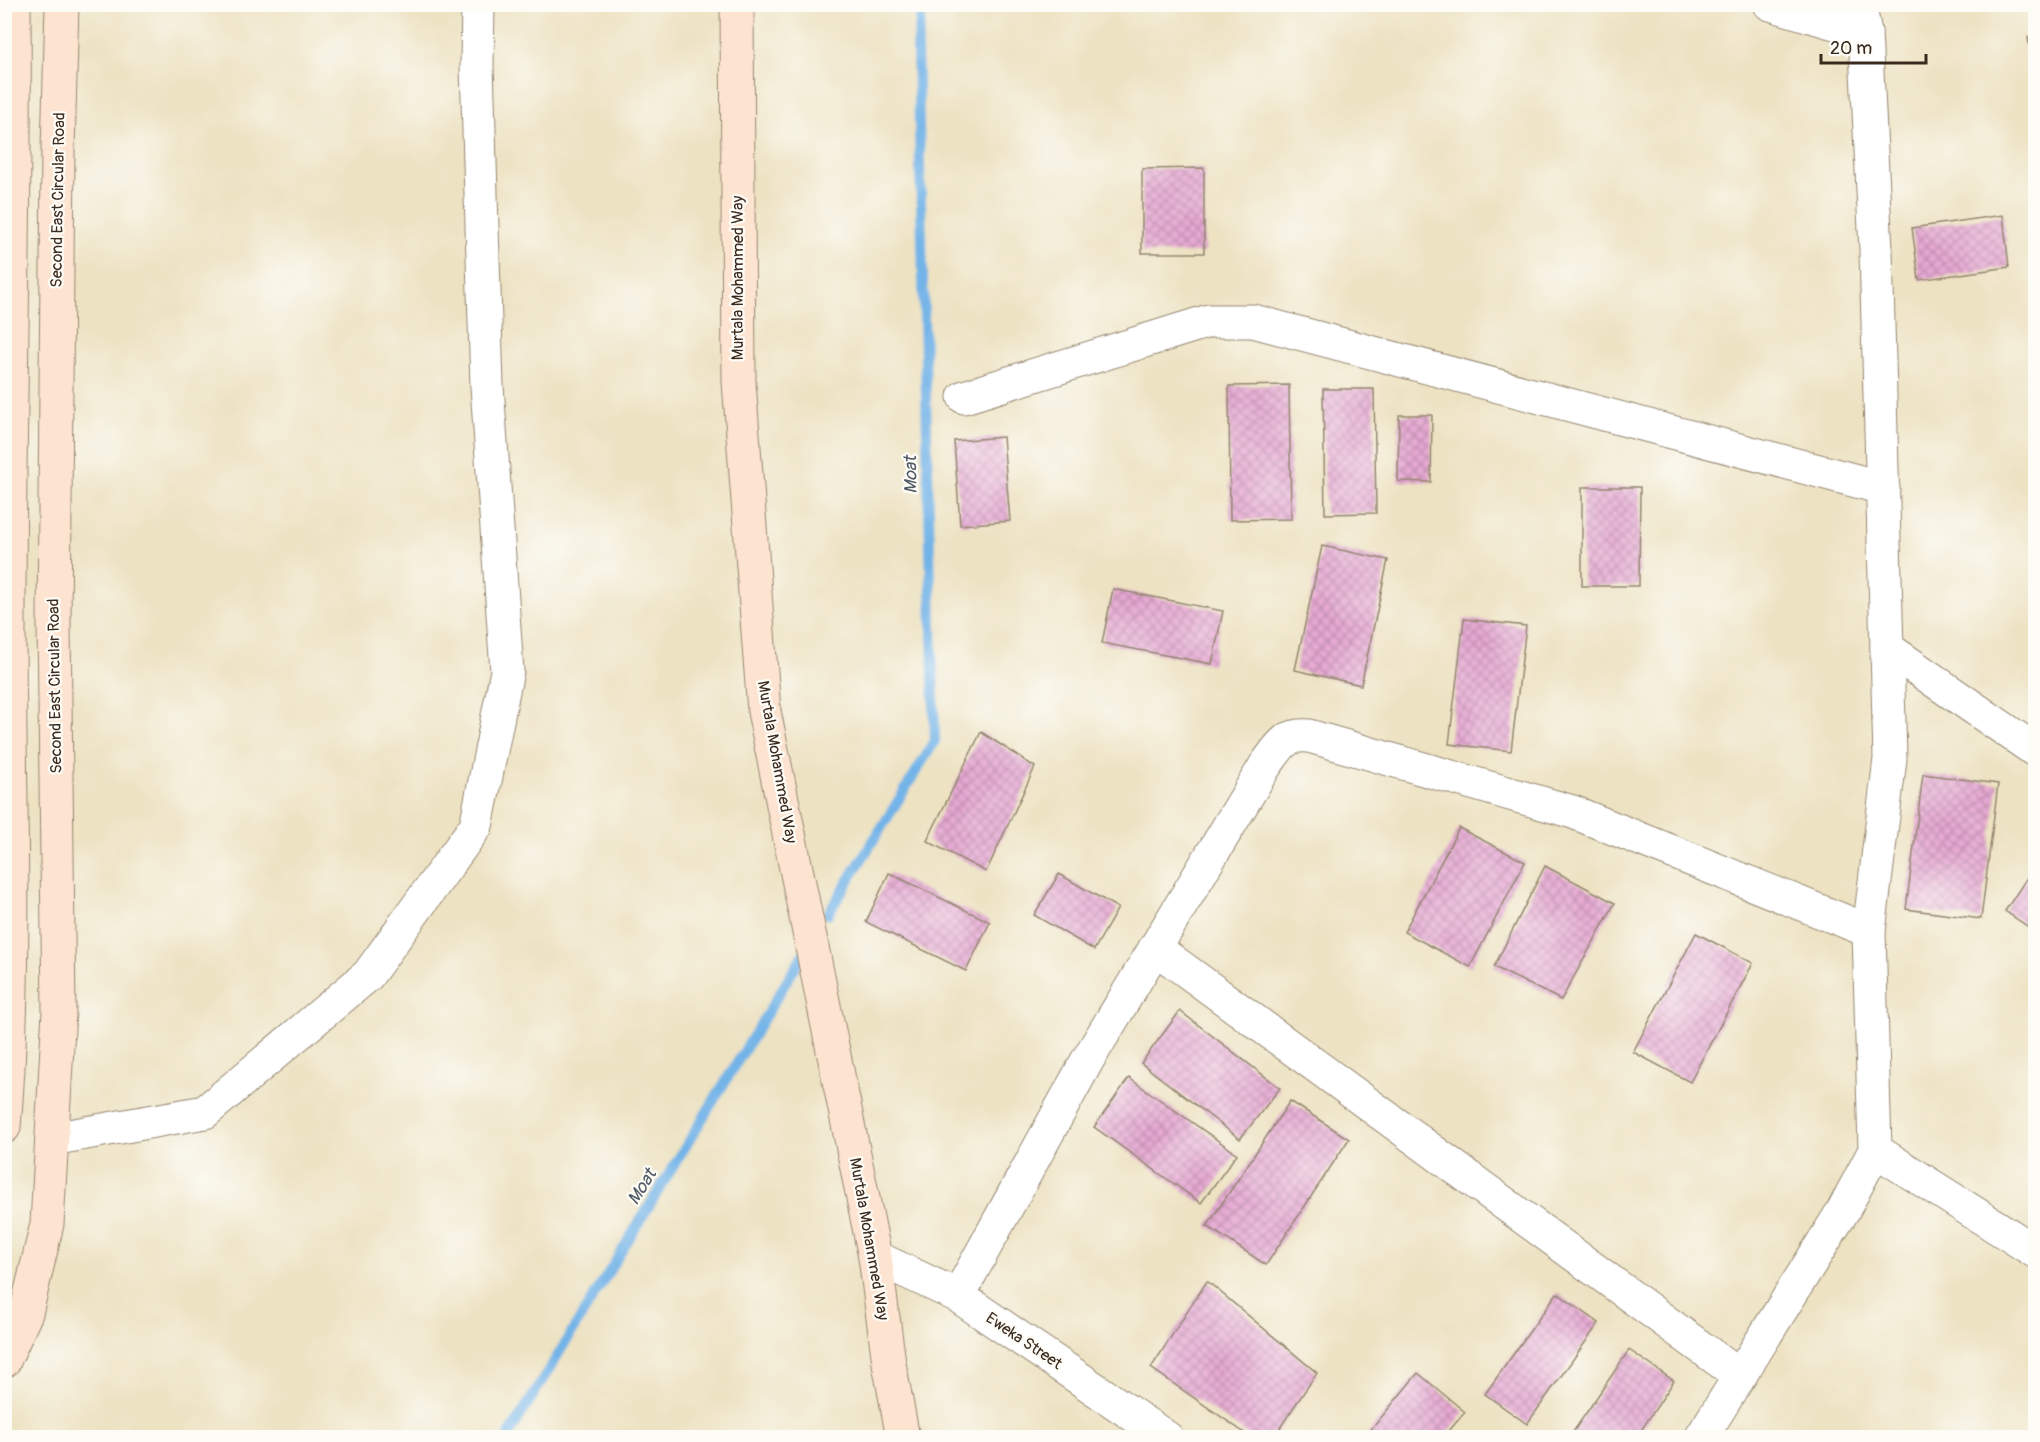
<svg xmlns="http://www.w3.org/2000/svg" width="2040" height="1442" font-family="Pangolin,sans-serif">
<defs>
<pattern id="building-cross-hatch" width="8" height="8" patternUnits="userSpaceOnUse" patternTransform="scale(1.5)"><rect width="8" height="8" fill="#e6a9d3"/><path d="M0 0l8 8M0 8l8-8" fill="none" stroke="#bc8aab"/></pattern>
</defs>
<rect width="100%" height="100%" fill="#fdfcf7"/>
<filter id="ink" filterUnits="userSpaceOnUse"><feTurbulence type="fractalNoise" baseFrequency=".0167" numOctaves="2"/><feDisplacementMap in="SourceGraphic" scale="12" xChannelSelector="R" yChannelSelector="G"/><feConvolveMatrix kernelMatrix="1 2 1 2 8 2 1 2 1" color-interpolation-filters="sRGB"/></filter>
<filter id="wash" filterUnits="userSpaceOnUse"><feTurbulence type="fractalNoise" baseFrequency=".008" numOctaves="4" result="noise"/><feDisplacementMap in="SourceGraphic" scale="24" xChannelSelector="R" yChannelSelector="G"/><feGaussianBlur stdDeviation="1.35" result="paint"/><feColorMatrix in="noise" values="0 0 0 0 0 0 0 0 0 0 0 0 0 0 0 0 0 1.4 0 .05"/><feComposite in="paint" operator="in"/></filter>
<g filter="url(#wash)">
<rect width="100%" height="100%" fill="#ede2c2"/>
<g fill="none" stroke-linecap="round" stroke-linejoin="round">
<!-- stream -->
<g stroke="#73b4e8" stroke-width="10">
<polyline points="828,914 935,741 917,49 922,4"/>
<polyline points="507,1438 804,953"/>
</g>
</g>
<g id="blocks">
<!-- building -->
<g fill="url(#building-cross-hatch)">
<polygon points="2036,36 2036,84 2034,84 2028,37"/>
<polygon points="1204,168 1204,253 1142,253 1142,169"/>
<polygon points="2003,215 2009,267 1919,280 1912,228"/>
<polygon points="1289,385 1291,519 1230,520 1229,386"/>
<polygon points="1323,389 1374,389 1376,513 1325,514"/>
<polygon points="1399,415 1432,415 1431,482 1398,481"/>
<polygon points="1003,437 1010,521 960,525 954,441"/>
<polygon points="1582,487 1640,487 1639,586 1582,586"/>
<polygon points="1322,546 1388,560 1361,685 1295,670"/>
<polygon points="1113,589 1223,611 1212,664 1102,643"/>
<polygon points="1464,619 1526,626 1511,751 1449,744"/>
<polygon points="981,732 1035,767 986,872 927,841"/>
<polygon points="1923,774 1998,784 1981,919 1906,909"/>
<polygon points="1459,828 1525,862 1470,967 1404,932"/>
<polygon points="2036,864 2036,932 2005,911"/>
<polygon points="1545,866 1615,903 1561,1000 1494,967"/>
<polygon points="889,873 990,922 966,971 866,922"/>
<polygon points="1059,874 1118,908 1094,950 1034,915"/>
<polygon points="1696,933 1753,963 1690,1082 1633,1052"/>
<polygon points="1180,1011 1280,1088 1240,1139 1141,1063"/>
<polygon points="1129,1078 1237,1154 1201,1203 1094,1127"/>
<polygon points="1290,1101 1349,1139 1266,1265 1207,1226"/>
<polygon points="1207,1281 1317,1373 1273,1438 1252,1438 1151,1368"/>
<polygon points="1557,1293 1599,1323 1527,1424 1485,1394"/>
<polygon points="1629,1350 1674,1381 1636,1438 1569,1438"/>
<polygon points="1418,1373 1465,1412 1443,1438 1364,1438"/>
</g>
</g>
</g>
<g filter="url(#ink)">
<use href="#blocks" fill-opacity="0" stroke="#948670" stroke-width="1.5"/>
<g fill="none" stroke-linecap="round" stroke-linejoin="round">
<defs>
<g id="street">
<polyline points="1770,4 1865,32"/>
<polyline points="964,397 1209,321 1253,321 1883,488"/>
<polyline points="1887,648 2036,751"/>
<polyline points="1155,948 1740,1376"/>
<polyline points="52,1139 205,1112 368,975 476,826 507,671 487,386 477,66 478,4"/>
<polyline points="1875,1150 2036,1252"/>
<polyline points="875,1257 958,1296 1167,1438"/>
<path d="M958 1296 1087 1061 1265 766C1279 748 1284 733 1309 736L1573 812 1869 931"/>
<polyline points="1701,1438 1844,1209 1875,1150 1869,931 1890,759 1876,250 1865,32 1859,4"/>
</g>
<g id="secondary">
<polyline points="737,4 739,382 764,711 875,1257 889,1363 903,1438"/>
<path d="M4 1127C18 959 9 789 9 620 9 415 16 210 14 4"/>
<polyline points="4,1361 26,1313 47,1224 59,1011 54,625 58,150 62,4"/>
</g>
</defs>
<!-- street casing -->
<use href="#street" stroke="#948670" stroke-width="35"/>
<!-- secondary casing -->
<use href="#secondary" stroke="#948670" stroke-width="35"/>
<!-- street -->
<use href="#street" stroke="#fff" stroke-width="33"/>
<!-- secondary -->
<use href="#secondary" stroke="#fde4d1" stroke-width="33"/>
</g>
</g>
<g text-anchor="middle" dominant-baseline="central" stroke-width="4.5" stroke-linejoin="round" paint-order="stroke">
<!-- street labels -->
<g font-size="16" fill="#3b2a1e" stroke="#fdfcf7">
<text transform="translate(58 200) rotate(-89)">Second East Circular Road</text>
<text transform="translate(738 278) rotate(-90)">Murtala Mohammed Way</text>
<text transform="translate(55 686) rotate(-91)">Second East Circular Road</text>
<text transform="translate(777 762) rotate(80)">Murtala Mohammed Way</text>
<text transform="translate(869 1239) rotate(80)">Murtala Mohammed Way</text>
<text transform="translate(1024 1341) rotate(34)">Eweka Street</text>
</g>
<!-- water labels -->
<g font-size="18" font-style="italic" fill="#4f5a65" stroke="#fdfcf7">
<text transform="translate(911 475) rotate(-91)">Moat</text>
<text transform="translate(642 1187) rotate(-58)">Moat</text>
</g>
</g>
<!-- margin -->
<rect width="2040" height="1442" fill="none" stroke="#fdfcf7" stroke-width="24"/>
<!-- scale -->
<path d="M1821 54v9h105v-9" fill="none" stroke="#3b2a1e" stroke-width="3"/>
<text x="1830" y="54" font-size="18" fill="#3b2a1e" stroke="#fdfcf7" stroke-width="4.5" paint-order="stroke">20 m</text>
</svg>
